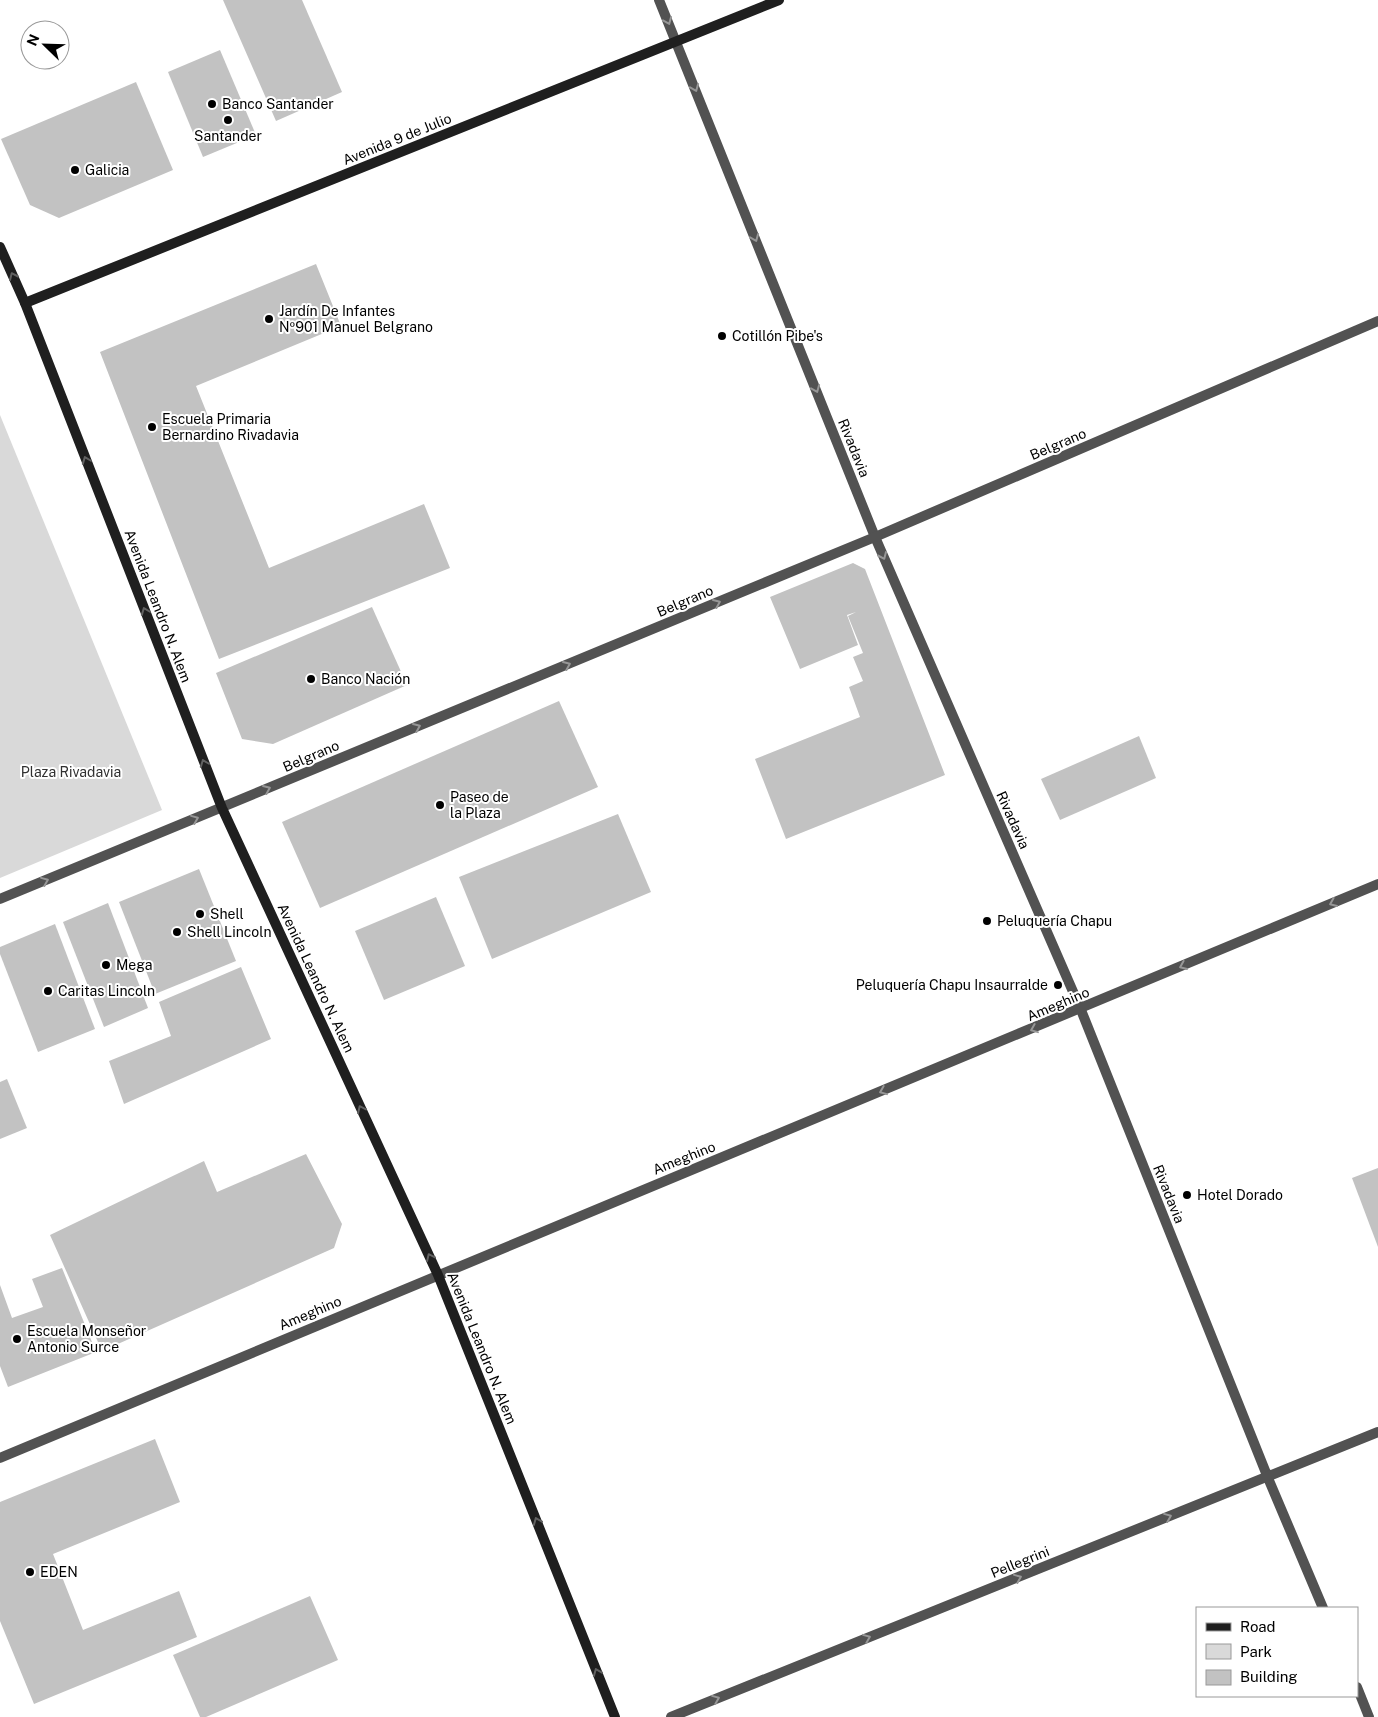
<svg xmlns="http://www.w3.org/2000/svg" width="1378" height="1717" font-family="'Public Sans',sans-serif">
<rect width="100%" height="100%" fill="#fff"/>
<!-- green -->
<polygon fill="#d9d9d9" points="0,415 162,810 0,878"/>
<!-- building -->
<g fill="#c2c2c2">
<polygon points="223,0 302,0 342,92 276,121"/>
<polygon points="220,50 256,135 203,157 168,72"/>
<polygon points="136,82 173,170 59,218 30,205 1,139"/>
<polygon points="316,264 341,326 196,386 269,568 424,504 450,568 219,659 100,352"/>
<polygon points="853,563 865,569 945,775 786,839 755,759 860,717 849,687 863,681 853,657 863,653 848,616 856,612 847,615 858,645 800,669 770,597"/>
<polygon points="372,607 407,685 273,744 242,739 216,673"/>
<polygon points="559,701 598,787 320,908 282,822"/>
<polygon points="1139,736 1156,778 1060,820 1041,779"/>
<polygon points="618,814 651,892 492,959 459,877"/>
<polygon points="199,869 236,961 155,994 119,902"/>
<polygon points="436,897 465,966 384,1000 355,931"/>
<polygon points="108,903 148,1008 104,1027 63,922"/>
<polygon points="55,924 95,1029 38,1052 0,954 0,947"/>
<polygon points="241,967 271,1039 124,1104 109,1061 171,1036 159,1002"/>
<polygon points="7,1079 27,1128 0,1139 0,1082"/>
<polygon points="306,1154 342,1224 334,1248 102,1351 50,1235 204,1161 217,1192"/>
<polygon points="1378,1168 1378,1247 1352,1178"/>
<polygon points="62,1268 96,1352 8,1387 0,1366 0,1285 12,1318 43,1307 32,1279"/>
<polygon points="155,1439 180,1502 53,1554 83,1630 179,1591 197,1637 34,1704 0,1621 0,1502"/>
<polygon points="310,1596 338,1660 206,1717 200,1717 173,1655"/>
</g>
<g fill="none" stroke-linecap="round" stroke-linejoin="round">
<!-- street -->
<g stroke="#525252" stroke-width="10">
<polyline points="659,0 875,537 1081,1010 1268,1478 1323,1608"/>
<polyline points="0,899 875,537 1378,321"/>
<polyline points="0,1458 1378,884"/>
<polyline points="1357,1687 1369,1717"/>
<polyline points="671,1717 1378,1432"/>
</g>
<!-- secondary -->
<g stroke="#1f1f1f" stroke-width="10">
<polyline points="0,247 25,303 222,808 438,1275 615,1717"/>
<polyline points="25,303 779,0"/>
</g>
</g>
<!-- one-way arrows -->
<defs><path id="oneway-chevron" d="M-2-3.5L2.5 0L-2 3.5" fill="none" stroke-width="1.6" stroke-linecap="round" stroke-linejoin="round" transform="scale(1.25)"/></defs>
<g stroke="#979797">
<use href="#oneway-chevron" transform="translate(668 21) rotate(67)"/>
<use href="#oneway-chevron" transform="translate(695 88) rotate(68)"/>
<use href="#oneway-chevron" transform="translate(755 238) rotate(68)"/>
<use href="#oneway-chevron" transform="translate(816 389) rotate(68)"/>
<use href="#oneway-chevron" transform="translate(883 556) rotate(66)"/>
<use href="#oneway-chevron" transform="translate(717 603) rotate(-23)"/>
<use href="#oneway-chevron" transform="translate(567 665) rotate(-23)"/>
<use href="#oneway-chevron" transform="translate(417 727) rotate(-23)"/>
<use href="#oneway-chevron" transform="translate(267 789) rotate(-23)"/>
<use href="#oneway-chevron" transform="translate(195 819) rotate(-22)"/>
<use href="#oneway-chevron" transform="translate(45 881) rotate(-22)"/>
<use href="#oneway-chevron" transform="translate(1333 903) rotate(157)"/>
<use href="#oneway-chevron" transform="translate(1183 966) rotate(157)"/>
<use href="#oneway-chevron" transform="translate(1034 1029) rotate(158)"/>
<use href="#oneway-chevron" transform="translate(883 1091) rotate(158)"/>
<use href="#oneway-chevron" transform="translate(1168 1517) rotate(-22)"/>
<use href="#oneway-chevron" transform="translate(1018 1578) rotate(-22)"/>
<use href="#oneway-chevron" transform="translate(867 1638) rotate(-22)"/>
<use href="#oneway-chevron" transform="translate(716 1699) rotate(-22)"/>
</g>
<g stroke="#626262">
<use href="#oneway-chevron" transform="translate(13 276) rotate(-114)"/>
<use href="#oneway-chevron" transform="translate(86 460) rotate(-111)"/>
<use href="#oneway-chevron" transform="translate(145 611) rotate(-111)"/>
<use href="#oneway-chevron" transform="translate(204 763) rotate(-111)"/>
<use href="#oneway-chevron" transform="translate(361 1109) rotate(-115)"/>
<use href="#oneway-chevron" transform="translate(430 1257) rotate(-115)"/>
<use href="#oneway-chevron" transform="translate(537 1521) rotate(-112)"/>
<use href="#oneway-chevron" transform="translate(597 1672) rotate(-112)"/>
</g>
<!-- markers -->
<g fill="#000" stroke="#fff" stroke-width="2">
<circle cx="212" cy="104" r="5"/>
<circle cx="228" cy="120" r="5"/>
<circle cx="75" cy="170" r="5"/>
<circle cx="269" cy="319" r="5"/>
<circle cx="722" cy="336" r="5"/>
<circle cx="152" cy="427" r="5"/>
<circle cx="311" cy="679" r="5"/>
<circle cx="440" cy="805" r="5"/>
<circle cx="200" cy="914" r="5"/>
<circle cx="987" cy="921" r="5"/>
<circle cx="177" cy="932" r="5"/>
<circle cx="106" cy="965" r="5"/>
<circle cx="1058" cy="985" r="5"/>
<circle cx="48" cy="991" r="5"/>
<circle cx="1187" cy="1195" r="5"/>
<circle cx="17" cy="1339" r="5"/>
<circle cx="30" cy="1572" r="5"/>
</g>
<g text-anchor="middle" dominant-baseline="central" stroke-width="4" stroke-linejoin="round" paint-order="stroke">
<!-- poi labels -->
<g font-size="14" fill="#000" stroke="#fff" text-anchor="start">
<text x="222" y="104">Banco Santander</text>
<text x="228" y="136" text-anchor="middle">Santander</text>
<text x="85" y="170">Galicia</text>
<text x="279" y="311">Jardín De Infantes<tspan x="279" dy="16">Nº901 Manuel Belgrano</tspan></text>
<text x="732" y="336">Cotillón Pibe's</text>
<text x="162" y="419">Escuela Primaria<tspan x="162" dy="16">Bernardino Rivadavia</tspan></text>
<text x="321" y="679">Banco Nación</text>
<text x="450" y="797">Paseo de<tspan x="450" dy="16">la Plaza</tspan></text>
<text x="210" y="914">Shell</text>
<text x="997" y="921">Peluquería Chapu</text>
<text x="187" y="932">Shell Lincoln</text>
<text x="116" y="965">Mega</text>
<text x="1048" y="985" text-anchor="end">Peluquería Chapu Insaurralde</text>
<text x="58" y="991">Caritas Lincoln</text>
<text x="1197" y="1195">Hotel Dorado</text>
<text x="27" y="1331">Escuela Monseñor<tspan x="27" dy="16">Antonio Surce</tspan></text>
<text x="40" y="1572">EDEN</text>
</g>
<!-- street labels -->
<g font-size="14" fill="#000" stroke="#fff">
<text transform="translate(397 139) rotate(-22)">Avenida 9 de Julio</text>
<text transform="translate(1058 444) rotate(-23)">Belgrano</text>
<text transform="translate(854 448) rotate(68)">Rivadavia</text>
<text transform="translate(685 601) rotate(-23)">Belgrano</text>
<text transform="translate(158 606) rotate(69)">Avenida Leandro N. Alem</text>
<text transform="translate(311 756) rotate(-23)">Belgrano</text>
<text transform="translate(1013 820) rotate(66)">Rivadavia</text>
<text transform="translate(316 978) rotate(65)">Avenida Leandro N. Alem</text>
<text transform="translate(1058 1004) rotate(-23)">Ameghino</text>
<text transform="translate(684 1158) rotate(-22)">Ameghino</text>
<text transform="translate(1169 1194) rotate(68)">Rivadavia</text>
<text transform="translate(310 1313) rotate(-23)">Ameghino</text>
<text transform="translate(482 1348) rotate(68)">Avenida Leandro N. Alem</text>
<text transform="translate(1020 1562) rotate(-22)">Pellegrini</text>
</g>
<!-- park labels -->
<g font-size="14" fill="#303030" stroke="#fff">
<text x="71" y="772">Plaza Rivadavia</text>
</g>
</g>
<!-- legend -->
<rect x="1196" y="1607" width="162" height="90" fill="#ffffff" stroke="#999999"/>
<rect x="1206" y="1623" width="25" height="8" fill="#1f1f1f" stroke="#999999"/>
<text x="1240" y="1632" font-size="15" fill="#000000">Road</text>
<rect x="1206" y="1644" width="25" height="15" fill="#d9d9d9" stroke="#999999"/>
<text x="1240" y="1657" font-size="15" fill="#000000">Park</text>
<rect x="1206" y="1670" width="25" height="15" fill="#c2c2c2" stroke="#999999"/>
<text x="1240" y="1682" font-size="15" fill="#000000">Building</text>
<!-- north arrow -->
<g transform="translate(45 45) rotate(293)"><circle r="24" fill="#ffffff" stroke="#999999"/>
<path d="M0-4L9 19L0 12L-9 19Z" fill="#000000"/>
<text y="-8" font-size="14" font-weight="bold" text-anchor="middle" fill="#000000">N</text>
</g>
</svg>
